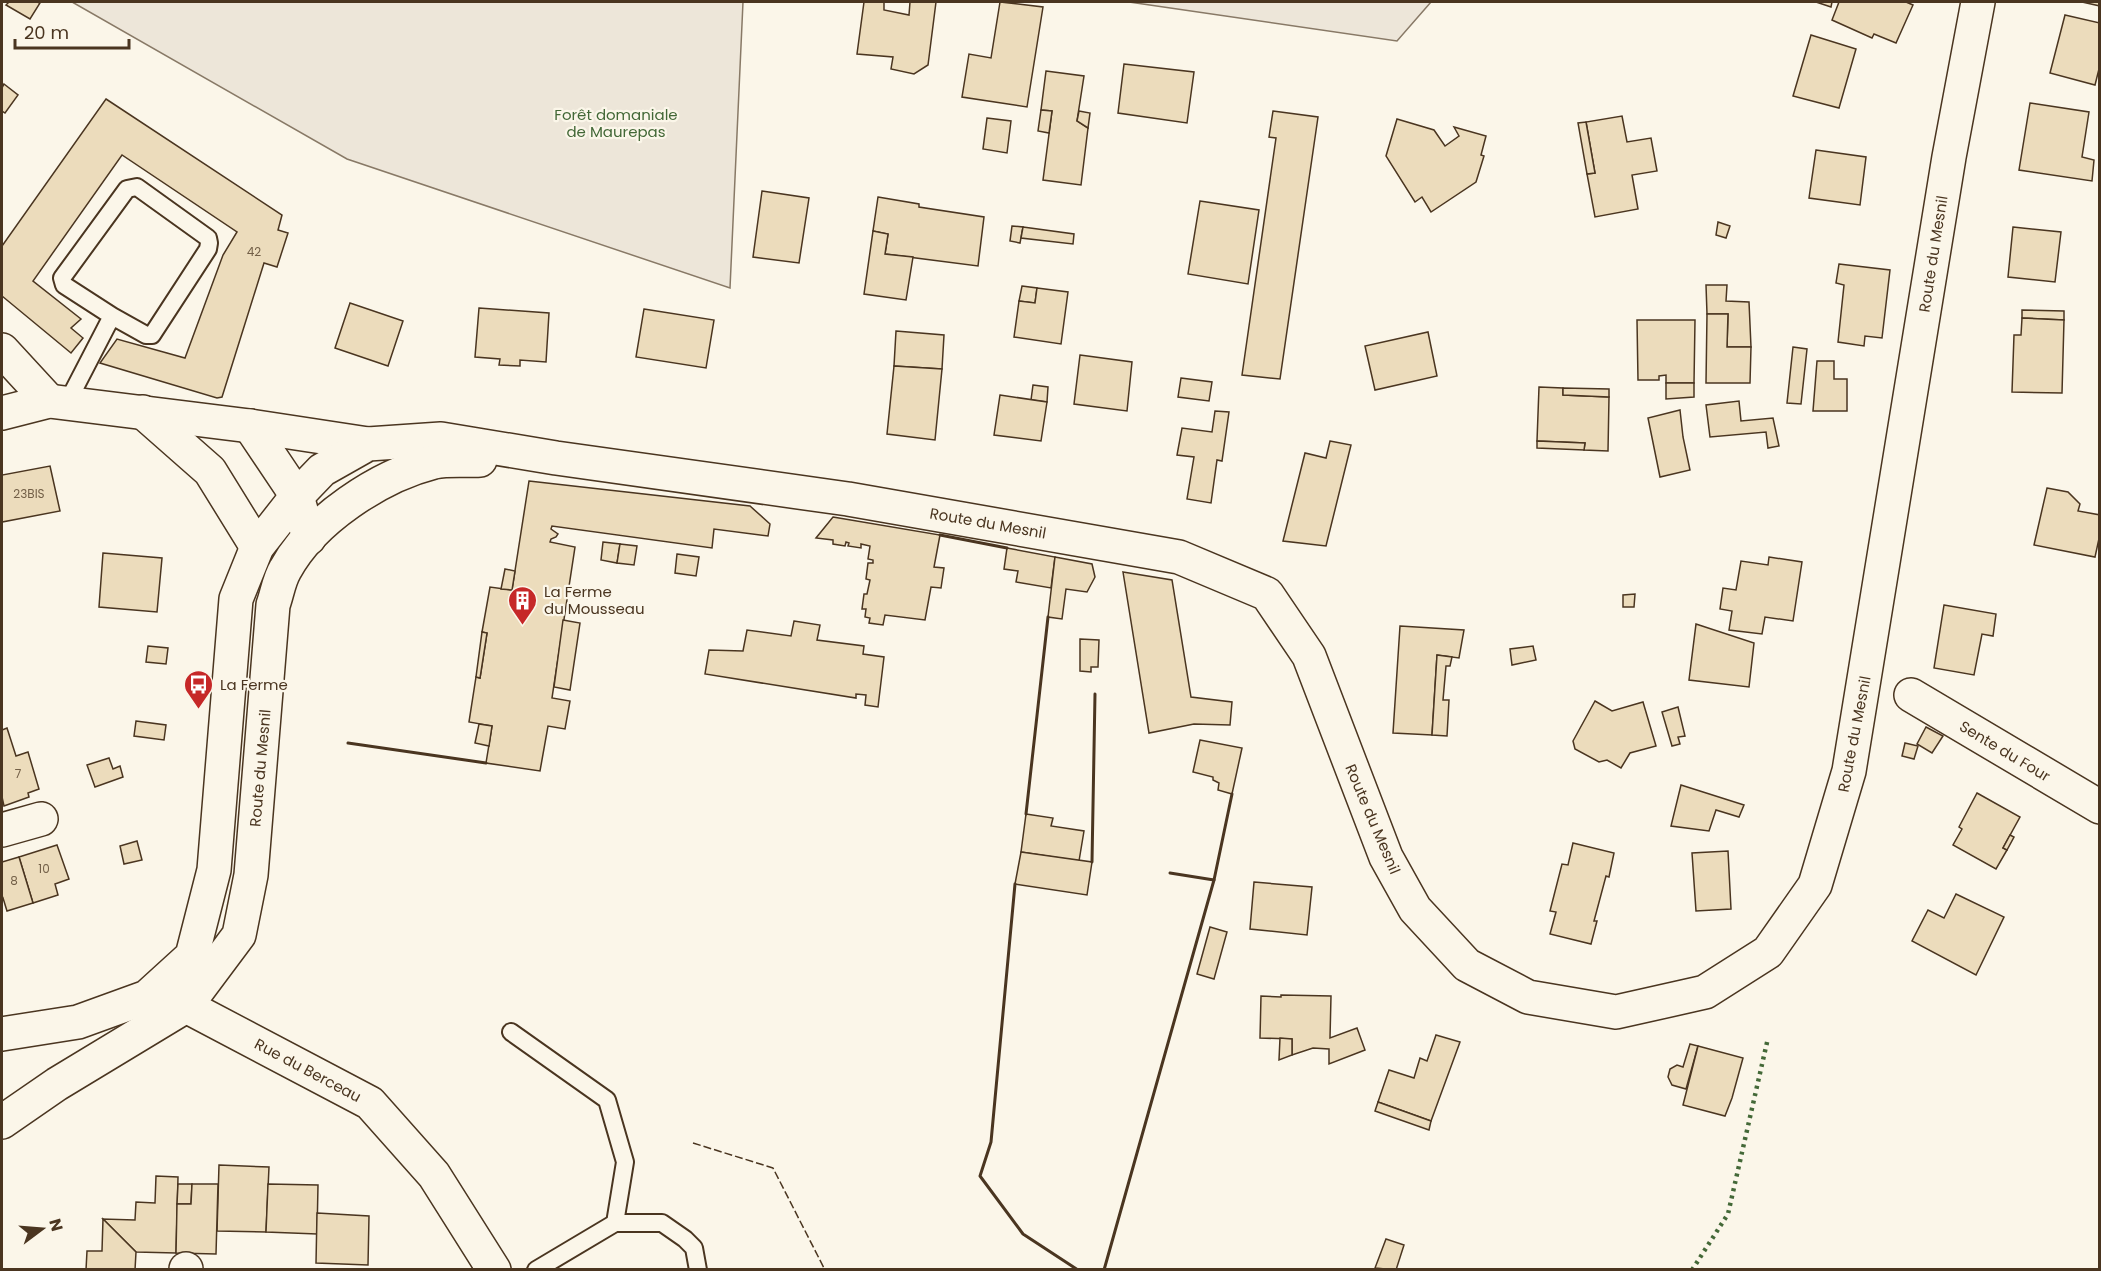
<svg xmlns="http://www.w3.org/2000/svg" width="2101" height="1271" font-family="Poppins,sans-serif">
<rect width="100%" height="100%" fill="#fbf6e9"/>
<!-- green -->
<g fill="#ede6d9" stroke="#887966" stroke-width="1.5">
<polygon points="72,2 743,2 730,288 347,159"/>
<polygon points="1129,2 1431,2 1397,41"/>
</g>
<!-- building -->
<g fill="#ecdcbc" stroke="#4a3520" stroke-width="1.5">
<polygon points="9,2 37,2 40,3 30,19 6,5"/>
<polygon points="864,2 884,2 884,10 909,15 910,2 936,2 928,65 914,74 891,69 893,57 857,54"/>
<polygon points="1000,2 1043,7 1027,107 962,97 969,54 991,58"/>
<polygon points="1816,2 1832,2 1831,7"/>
<polygon points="1839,2 1906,2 1913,5 1896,43 1874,34 1872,38 1832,20"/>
<polygon points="2082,2 2100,2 2100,6"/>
<polygon points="2065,15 2100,23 2100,65 2095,85 2050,73"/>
<polygon points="1811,35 1856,49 1839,108 1793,96"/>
<polygon points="1124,64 1194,72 1187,123 1118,113"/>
<polygon points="1046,71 1084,76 1077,121 1088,128 1081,185 1043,180 1052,111 1041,110"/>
<polygon points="4,84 18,95 5,113 2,111 2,88"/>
<polygon points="106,99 282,215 278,230 288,233 277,267 264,263 222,397 217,398 100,363 117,339 185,358 223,255 237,232 122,155 33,281 81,319 71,328 83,338 71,353 2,296 2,246"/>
<polygon points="2030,103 2089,112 2082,157 2094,160 2092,181 2019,170"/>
<polygon points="1041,110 1052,111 1049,133 1038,131"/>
<polygon points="1079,111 1090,113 1088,128 1077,121"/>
<polygon points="1273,111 1318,117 1280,379 1242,375 1276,138 1269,137"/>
<polygon points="1622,116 1627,142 1651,138 1657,171 1632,175 1638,209 1595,217 1587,174 1595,173 1586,122"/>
<polygon points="987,118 1011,121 1007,153 983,149"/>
<polygon points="1397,119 1434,130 1445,146 1459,136 1454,127 1486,136 1481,155 1484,156 1476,182 1431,212 1422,197 1415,202 1386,156"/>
<polygon points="1586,122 1595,173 1587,174 1578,123"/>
<polygon points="1816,150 1866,157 1860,205 1809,198"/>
<polygon points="762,191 809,198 799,263 753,257"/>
<polygon points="878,197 919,204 919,207 984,217 978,266 885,254 888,234 873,231"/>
<polygon points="1200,201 1259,210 1248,284 1188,274"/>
<polygon points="1718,222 1730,226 1726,238 1716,235"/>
<polygon points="1012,226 1023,227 1020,243 1010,241"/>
<polygon points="1023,227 1074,234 1073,244 1021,238"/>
<polygon points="2013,227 2061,232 2055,282 2008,277"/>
<polygon points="873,231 888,234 885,254 913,257 906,300 864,294"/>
<polygon points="1839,264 1890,270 1882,338 1865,336 1864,346 1838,342 1844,285 1836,283"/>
<polygon points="1706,285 1727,285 1726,301 1749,302 1751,347 1727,347 1728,314 1707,314"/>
<polygon points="1022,286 1037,288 1035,303 1019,301"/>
<polygon points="1037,288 1068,292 1061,344 1014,337 1019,301 1035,303"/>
<polygon points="350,303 403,321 388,366 335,348"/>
<polygon points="479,308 549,313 546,362 520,360 520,366 499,365 500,359 475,357"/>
<polygon points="644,309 714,320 706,368 636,357"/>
<polygon points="2022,310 2064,311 2064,320 2022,318"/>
<polygon points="1707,314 1728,314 1727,347 1751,347 1750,383 1706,383"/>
<polygon points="2022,318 2064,320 2062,393 2012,392 2014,335 2021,335"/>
<polygon points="1637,320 1695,320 1694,383 1666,383 1666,375 1659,376 1659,380 1638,380"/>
<polygon points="896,331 944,335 942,369 894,366"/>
<polygon points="1428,332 1437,376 1375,390 1365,346"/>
<polygon points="1793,347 1807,349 1801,404 1787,403"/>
<polygon points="1080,355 1132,362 1127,411 1074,404"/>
<polygon points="1817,361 1834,361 1834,379 1847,379 1847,411 1813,411"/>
<polygon points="894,366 942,369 935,440 887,434"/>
<polygon points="1181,378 1212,382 1209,401 1178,397"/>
<polygon points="1666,383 1694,383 1694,397 1666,399"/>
<polygon points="1033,385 1048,387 1047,402 1031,400"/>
<polygon points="1539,387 1563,388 1563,395 1609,397 1608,451 1584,450 1585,443 1537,441"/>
<polygon points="1563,388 1609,389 1609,397 1563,395"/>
<polygon points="1000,395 1047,402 1041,441 994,435"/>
<polygon points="1739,401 1741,421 1773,418 1779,446 1768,448 1766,432 1710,437 1706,405"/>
<polygon points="1680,410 1683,437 1690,470 1660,477 1648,418"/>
<polygon points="1215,411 1229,412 1222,461 1217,460 1211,503 1187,499 1194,457 1177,455 1182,428 1212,432"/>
<polygon points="1330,441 1351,445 1326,546 1283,541 1305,453 1326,458"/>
<polygon points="1537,441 1585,443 1584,450 1537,448"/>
<polygon points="50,466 60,511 2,522 2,475"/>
<polygon points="529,481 750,506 770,524 768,536 714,529 712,548 552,526 551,529 558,534 556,537 551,539 550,542 575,547 552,698 570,701 565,729 548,726 540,771 486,763 492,726 469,722 476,677 480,678 487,633 482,632 490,587 512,590"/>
<polygon points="2047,488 2068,492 2080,504 2078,511 2100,515 2100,534 2095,557 2034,545"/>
<polygon points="833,517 940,535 934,567 944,568 941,588 931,587 925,620 885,615 883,625 869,623 870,618 865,617 866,609 862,609 864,594 867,594 870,580 866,579 868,563 873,563 873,560 868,559 870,546 861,544 861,548 848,546 849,543 846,542 845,546 833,544 833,540 816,538"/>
<polygon points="603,542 620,544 617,563 601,560"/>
<polygon points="620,544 637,546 634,565 617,563"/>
<polygon points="1007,548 1055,557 1051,588 1016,582 1018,571 1004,569"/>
<polygon points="103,553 162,558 157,612 99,607"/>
<polygon points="677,554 699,557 696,576 675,573"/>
<polygon points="1055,557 1092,564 1095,577 1087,592 1066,589 1062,619 1048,617"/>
<polygon points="1769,557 1802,562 1793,621 1765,617 1762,634 1729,630 1732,611 1720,609 1723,588 1736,590 1741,561 1768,565"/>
<polygon points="505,569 515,571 512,590 501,589"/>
<polygon points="1123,572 1172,580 1191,697 1232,702 1230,725 1194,724 1149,733"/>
<polygon points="1635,594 1634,607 1623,607 1623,595"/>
<polygon points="1944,605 1996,614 1993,636 1982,634 1974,675 1934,668"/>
<polygon points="563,620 580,623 570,690 554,687"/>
<polygon points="794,621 820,625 817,640 864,646 863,654 884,657 878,707 865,705 866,695 856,694 856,698 705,674 709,650 743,651 747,630 791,636"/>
<polygon points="1696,624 1754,643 1749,687 1689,680"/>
<polygon points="1400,626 1464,630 1459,658 1437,655 1432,735 1393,733"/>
<polygon points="482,632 487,633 480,678 476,677"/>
<polygon points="1080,639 1099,640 1098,667 1091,667 1091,672 1080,671"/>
<polygon points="148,646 168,648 166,664 146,662"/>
<polygon points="1533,646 1536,660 1512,665 1510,649"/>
<polygon points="1437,655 1452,657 1450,666 1446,666 1443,700 1449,700 1447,736 1432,735"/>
<polygon points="1595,701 1612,711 1643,702 1656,746 1630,753 1621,768 1607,760 1599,762 1575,749 1573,741"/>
<polygon points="1678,707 1685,736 1678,737 1680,744 1672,746 1662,712"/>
<polygon points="136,721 166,725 164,740 134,736"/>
<polygon points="479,724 492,726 489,746 475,743"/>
<polygon points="1926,727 1943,736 1932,753 1917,744"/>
<polygon points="7,728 16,756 28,752 39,789 28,793 29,797 4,806 2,797 2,730"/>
<polygon points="1200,740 1242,748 1232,794 1218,790 1219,783 1213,780 1213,777 1193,772"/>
<polygon points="1905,743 1918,746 1914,759 1902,756"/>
<polygon points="109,758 113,769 120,766 123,777 95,787 87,765"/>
<polygon points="1681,785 1744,805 1739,817 1716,810 1709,831 1671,826"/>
<polygon points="1977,793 2020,817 2003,848 2007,850 1996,869 1953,845 1962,829 1959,827"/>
<polygon points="1026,814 1053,818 1051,826 1084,831 1079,861 1021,852"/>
<polygon points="2010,835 2014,837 2007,850 2003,848"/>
<polygon points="137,841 142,860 124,864 120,846"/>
<polygon points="1573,843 1614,853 1609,877 1606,876 1594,921 1597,921 1591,944 1550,934 1556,912 1550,911 1562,864 1568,865"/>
<polygon points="57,845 69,879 55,884 58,895 33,903 19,857"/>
<polygon points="1728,851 1731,909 1696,911 1692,853"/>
<polygon points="1021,852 1092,862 1087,895 1015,884"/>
<polygon points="19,857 33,903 7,911 3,898 2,899 2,862"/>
<polygon points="1254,882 1312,887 1307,935 1250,929"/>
<polygon points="1956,894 2004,917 1976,975 1912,941 1928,910 1944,918"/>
<polygon points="1210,927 1227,932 1214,979 1197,974"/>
<polygon points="1281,995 1331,996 1330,1038 1357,1028 1365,1050 1329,1064 1329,1049 1313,1048 1292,1055 1292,1039 1260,1038 1261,996 1281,997"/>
<polygon points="1436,1035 1460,1042 1431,1121 1378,1102 1389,1070 1414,1078 1420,1058 1427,1061"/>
<polygon points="1280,1038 1292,1039 1292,1055 1279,1060"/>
<polygon points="1690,1044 1698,1046 1686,1089 1672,1085 1668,1077 1670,1069 1677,1065 1683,1067"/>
<polygon points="1698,1046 1743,1058 1732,1098 1725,1116 1683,1105"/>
<polygon points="1378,1102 1431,1121 1429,1130 1375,1111"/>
<polygon points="219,1165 269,1167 266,1232 217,1231"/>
<polygon points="156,1176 178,1177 176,1253 136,1252 103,1219 135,1220 136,1202 155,1203"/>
<polygon points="178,1184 192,1184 191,1204 177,1204"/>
<polygon points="192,1184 218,1184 216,1254 176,1253 177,1204 191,1204"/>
<polygon points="268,1184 318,1185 317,1234 266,1232"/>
<polygon points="317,1213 369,1216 368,1265 316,1263"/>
<polygon points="103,1219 136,1252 135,1270 86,1270 87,1251 102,1251"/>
<polygon points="1386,1239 1404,1245 1396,1270 1375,1268"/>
</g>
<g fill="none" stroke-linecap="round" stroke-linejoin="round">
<defs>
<g id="lane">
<polyline points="67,403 112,316 64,285 62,278 127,189 137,187 208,238 209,243 208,249 152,335 146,335 112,316"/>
<polyline points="511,1032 607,1100 625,1162 615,1223 536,1270"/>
<polyline points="615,1223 662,1223 685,1239 694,1248 698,1270"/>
</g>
<g id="street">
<polyline points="2,350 49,401"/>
<polyline points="143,412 210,471 257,547"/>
<polyline points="2,413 49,401 250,426 368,444"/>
<polyline points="250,426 297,496 309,538"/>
<polyline points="1911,695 2100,807"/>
<polyline points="2,830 41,819"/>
<polyline points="170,982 186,1006 370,1103 434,1175 494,1270"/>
<polyline points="186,1270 186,1269"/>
</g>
<g id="secondary">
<polyline points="2,1034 78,1022 147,997 192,956 214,870 236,599 257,547 297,496 322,470 368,444 441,439 556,458 848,499 1179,557 1267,594 1309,656 1386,857 1415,909 1467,965 1528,997 1616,1012 1705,992 1768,952 1815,885 1849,771 1949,157 1978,2"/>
<path d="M2 1122 57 1084 186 1006 239 935 251 875 273 605C277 594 279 580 285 570 312 520 379 476 434 462 448 459 465 461 480 460"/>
</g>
</defs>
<!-- lane casing -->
<use href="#lane" stroke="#4a3520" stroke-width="20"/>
<!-- street casing -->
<use href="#street" stroke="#4a3520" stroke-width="36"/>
<!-- secondary casing -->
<use href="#secondary" stroke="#4a3520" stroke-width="36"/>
<!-- lane -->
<use href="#lane" stroke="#fbf6e9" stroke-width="16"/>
<!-- street -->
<use href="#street" stroke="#fbf6e9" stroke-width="33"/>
<!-- secondary -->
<use href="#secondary" stroke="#fbf6e9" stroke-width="33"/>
<!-- hedge -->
<polyline stroke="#436837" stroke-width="4.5" stroke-dasharray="3 4.5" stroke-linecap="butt" points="1692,1270 1728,1214 1768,1038"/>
<!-- fence -->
<polyline stroke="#4a3520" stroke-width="1.5" stroke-dasharray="8 3" stroke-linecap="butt" points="693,1143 773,1168 825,1270"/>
<!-- wall -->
<g stroke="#4a3520" stroke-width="3">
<polyline points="940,535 1007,548"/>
<polyline points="348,743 486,763"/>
<polyline points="1026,814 1048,617"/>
<polyline points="1092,862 1095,694"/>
<polyline points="1170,873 1214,880 1232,794"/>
<polyline points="1015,884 991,1142 980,1176 1023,1234 1078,1270"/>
<polyline points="1104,1270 1214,880"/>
</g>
</g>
<!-- icons -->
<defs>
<symbol id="building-pin" viewBox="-11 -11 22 30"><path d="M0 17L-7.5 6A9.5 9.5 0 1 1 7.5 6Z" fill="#c62828" stroke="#fbf6e9"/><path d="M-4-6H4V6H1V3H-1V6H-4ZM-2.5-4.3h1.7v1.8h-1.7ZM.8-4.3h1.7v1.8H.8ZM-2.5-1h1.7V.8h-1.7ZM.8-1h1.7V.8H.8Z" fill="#fff"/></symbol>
<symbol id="bus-pin" viewBox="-11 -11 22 30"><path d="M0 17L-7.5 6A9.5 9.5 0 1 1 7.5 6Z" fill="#c62828" stroke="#fbf6e9"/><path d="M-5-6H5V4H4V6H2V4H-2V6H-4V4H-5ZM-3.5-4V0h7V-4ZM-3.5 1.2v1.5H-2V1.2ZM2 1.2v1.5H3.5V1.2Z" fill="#fff"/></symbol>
</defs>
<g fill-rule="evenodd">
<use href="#building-pin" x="506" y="584" width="33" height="45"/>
<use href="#bus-pin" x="182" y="668" width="33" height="45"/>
</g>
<g text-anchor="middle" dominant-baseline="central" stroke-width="4.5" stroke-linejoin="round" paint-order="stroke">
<!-- number labels -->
<g font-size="12" fill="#725f47">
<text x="254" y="251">42</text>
<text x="29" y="493">23BIS</text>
<text x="18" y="773">7</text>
<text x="44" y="868">10</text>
<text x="14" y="880">8</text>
</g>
<!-- park labels -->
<g font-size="15" fill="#436837" stroke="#fbf6e9">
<text x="616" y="114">Forêt domaniale<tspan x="616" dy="17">de Maurepas</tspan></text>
</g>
<!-- street labels -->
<g font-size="15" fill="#4a3520" stroke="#fbf6e9">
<text transform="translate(1933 254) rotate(-81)">Route du Mesnil</text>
<text transform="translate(988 523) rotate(10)">Route du Mesnil</text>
<text transform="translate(1854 734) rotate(-79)">Route du Mesnil</text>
<text transform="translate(2005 751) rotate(31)">Sente du Four</text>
<text transform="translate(260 768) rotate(-85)">Route du Mesnil</text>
<text transform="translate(1373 819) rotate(67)">Route du Mesnil</text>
<text transform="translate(308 1070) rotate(28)">Rue du Berceau</text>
</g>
<!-- poi labels -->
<g font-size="15" fill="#4a3520" stroke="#fbf6e9" text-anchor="start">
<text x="544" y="591">La Ferme<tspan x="544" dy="17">du Mousseau</tspan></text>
<text x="220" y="684">La Ferme</text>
</g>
</g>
<!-- border -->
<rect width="2101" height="1271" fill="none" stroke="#4a3520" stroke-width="6"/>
<!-- north arrow -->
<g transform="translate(42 1229) rotate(74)" stroke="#fbf6e9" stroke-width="4.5" paint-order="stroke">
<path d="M0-4.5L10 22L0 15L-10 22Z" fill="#4a3520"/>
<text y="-9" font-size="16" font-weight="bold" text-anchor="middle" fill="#4a3520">N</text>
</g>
<!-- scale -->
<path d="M15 39v9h114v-9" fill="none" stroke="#4a3520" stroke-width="3"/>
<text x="24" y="39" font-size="18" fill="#4a3520" stroke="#fbf6e9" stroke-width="4.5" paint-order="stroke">20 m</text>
</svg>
